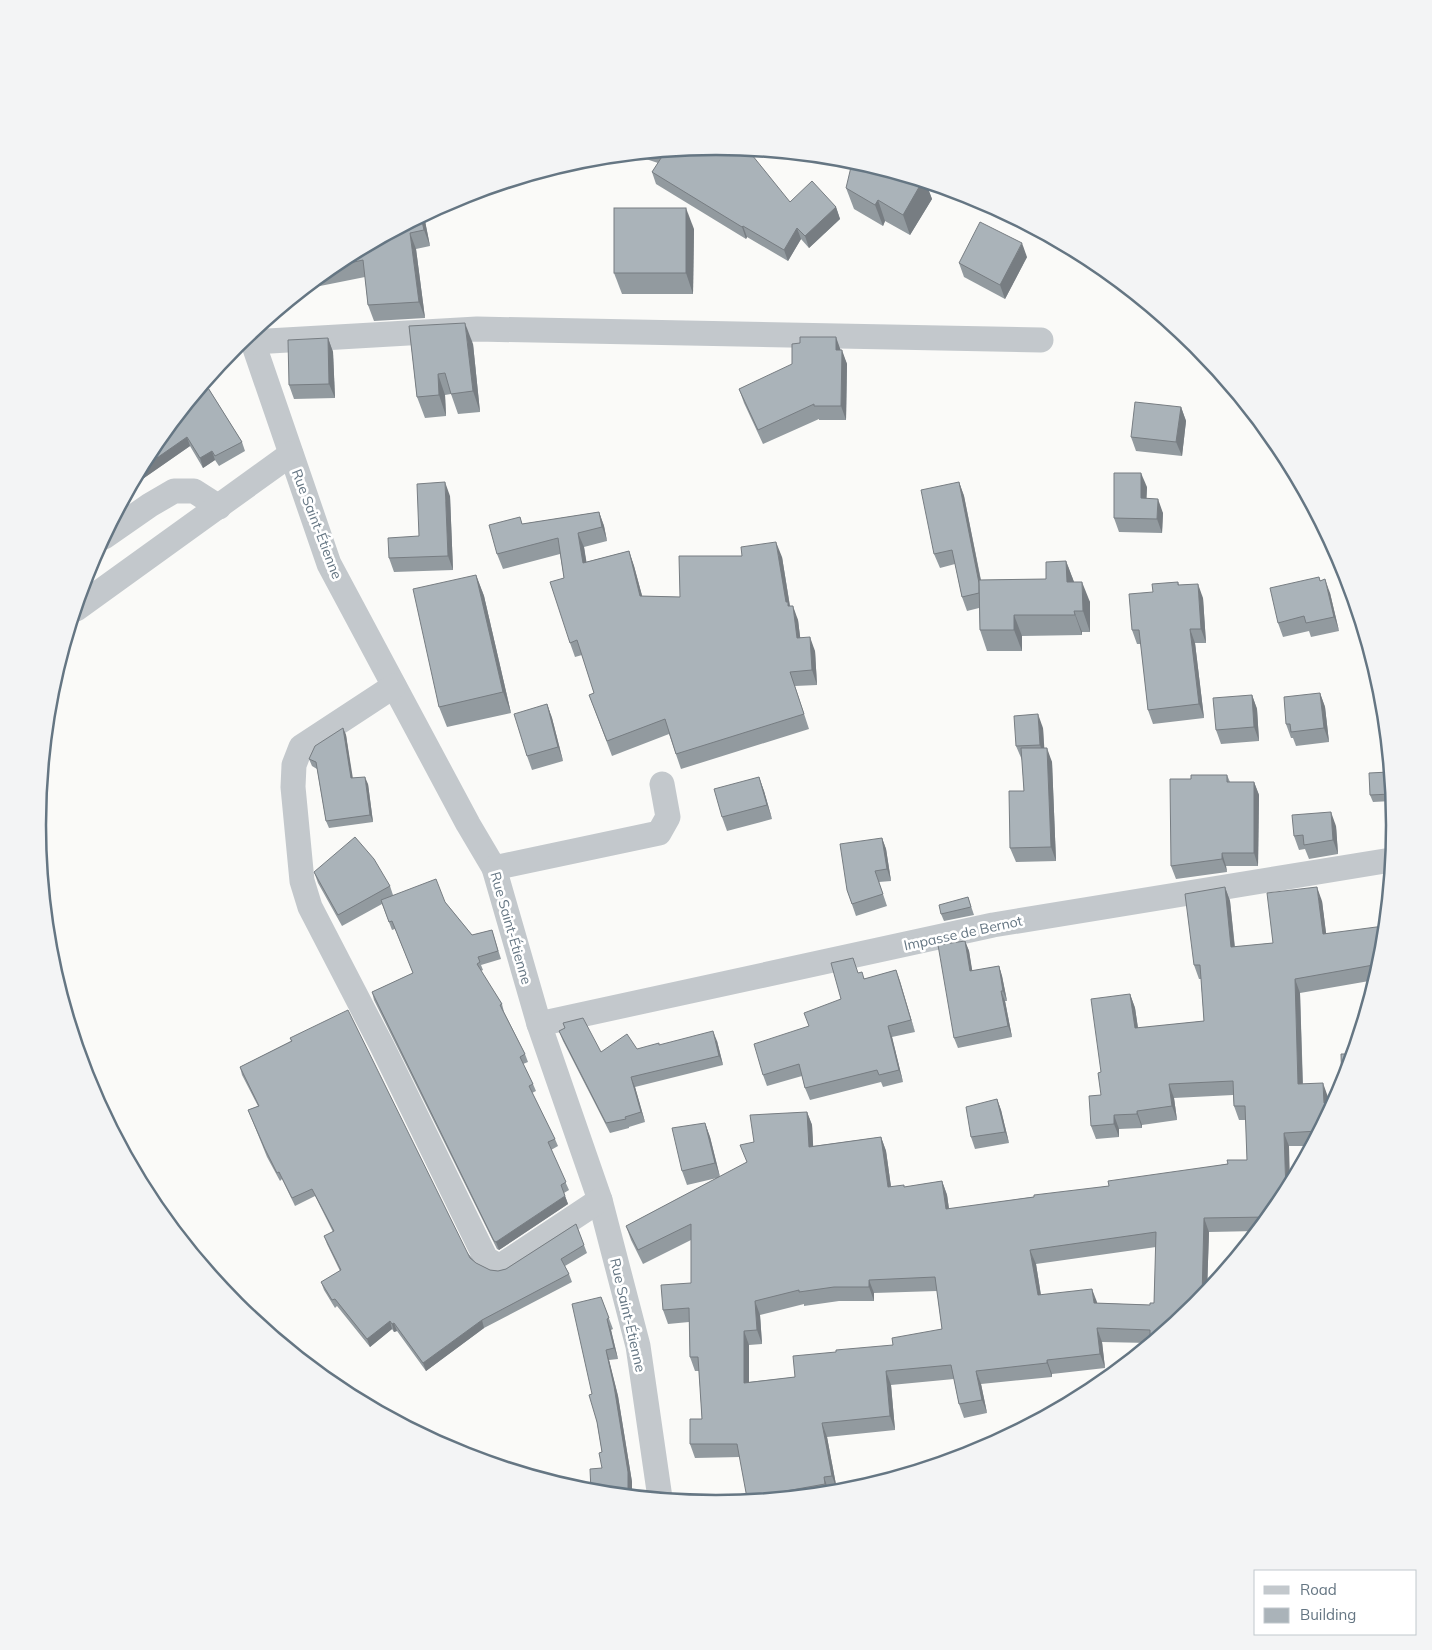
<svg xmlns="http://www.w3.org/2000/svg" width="1432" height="1650" font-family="Mulish,sans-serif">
<rect width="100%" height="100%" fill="#fafaf8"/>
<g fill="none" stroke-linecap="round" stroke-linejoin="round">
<!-- street -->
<g stroke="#c3c8cc" stroke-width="25">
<polyline points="250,334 329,564 468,824 494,868 539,1024 600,1200 638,1346 660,1498"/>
<polyline points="252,342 477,329 1041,340"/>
<polyline points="104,537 150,505 174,491 194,491 219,507"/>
<polyline points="76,609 291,454"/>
<polyline points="394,686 301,747 294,765 293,787 302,881 310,907 382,1046 486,1259 495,1264 502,1265 600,1200"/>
<polyline points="494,868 659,833 668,817 662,784"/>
<polyline points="539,1024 993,925 1391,860"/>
</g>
</g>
<!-- wall -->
<g fill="#929a9f" fill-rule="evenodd">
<polygon points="716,146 790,202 836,207 840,219 809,248 801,239 788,261 747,237 746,239 656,184 652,172 658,163 634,155"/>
<polygon points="927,186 932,199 910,235 885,221 883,226 854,209 846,188"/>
<polygon points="424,216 430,246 416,249 425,318 374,321 368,305 365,277 305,289 339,261"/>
<polygon points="694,229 693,294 622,294 614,273"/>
<polygon points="1040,233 1062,244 1043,239"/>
<polygon points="1027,257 1005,299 964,277 959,263"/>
<polygon points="409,326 473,344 480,412 458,414 451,394 445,395 446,416 425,418 417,397"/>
<polygon points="328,338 333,352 335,398 294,399 289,385"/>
<polygon points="841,350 847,364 846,420 819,420 819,419 763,444 744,403 739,389"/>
<polygon points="205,383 242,442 245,451 219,466 215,460 203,468 190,446 144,478 132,485 152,448"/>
<polygon points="1181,407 1186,421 1182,456 1136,451 1131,437"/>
<polygon points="959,482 964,496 981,580 1046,579 1066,561 1074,582 1090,602 1090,632 1082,632 1082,635 1022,636 1022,651 987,651 980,630 979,608 967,611 962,597 955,564 940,568 934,554"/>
<polygon points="1147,487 1146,499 1163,513 1162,533 1119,532 1114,518"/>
<polygon points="450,496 453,570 394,572 389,558 419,536"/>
<polygon points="599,512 604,526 607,541 584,547 586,562 629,551 634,566 642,596 680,597 782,557 790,606 798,620 800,637 815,651 817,685 795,686 809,729 681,769 669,734 612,756 589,695 594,693 582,655 575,657 570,643 564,578 560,554 503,569 497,554 520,517 522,524"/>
<polygon points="476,575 484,596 511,713 447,727 439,707"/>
<polygon points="1320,580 1330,593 1339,631 1311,637 1309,631 1283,637 1278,623"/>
<polygon points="1178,582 1179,585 1203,598 1206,643 1195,643 1204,718 1153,724 1148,710 1141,644 1137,644 1132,630 1153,592"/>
<polygon points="1320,693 1325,707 1329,742 1296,746 1293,738 1291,738 1286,724"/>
<polygon points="1252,695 1257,709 1259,741 1221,744 1216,730"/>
<polygon points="547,704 552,718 563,761 532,770 527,756"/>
<polygon points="343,728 346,735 352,778 368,784 373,822 329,828 326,821 317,769 312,766 309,759"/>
<polygon points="1043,728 1044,748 1052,762 1056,861 1016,862 1010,848 1024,791 1022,760 1016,746"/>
<polygon points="1389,772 1392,801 1373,802 1370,795"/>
<polygon points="1227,775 1230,782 1254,782 1259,795 1258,866 1226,866 1227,872 1176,879 1171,866 1191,779"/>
<polygon points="759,777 764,791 772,819 727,831 722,817"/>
<polygon points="1336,826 1338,854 1309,859 1305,849 1299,850 1294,836"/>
<polygon points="882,838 886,849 891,881 879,882 887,906 856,916 847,890"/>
<polygon points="314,872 390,886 393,895 445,902 472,935 492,930 501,959 481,965 483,970 481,971 502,1004 504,1012 525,1054 528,1062 523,1064 533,1084 536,1091 532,1093 555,1139 558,1146 551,1150 569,1190 564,1193 568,1204 499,1250 497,1249 374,1000 372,992 413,973 395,929 392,930 382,904 342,926 318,883"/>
<path d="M1225 887 1230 901 1235 947 1273 943 1322 901 1326 934 1381 958 1375 980 1300 993 1303 1084 1328 1097 1329 1110 1310 1146H1289L1280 1202 1256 1231 1209 1232 1207 1291 1196 1305 1149 1343 1102 1342 1105 1368 1052 1374V1377L981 1384 987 1413 964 1418 959 1404 954 1379 891 1385 895 1430 827 1437 837 1490 829 1491V1492L748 1500 740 1457 695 1458 690 1444 702 1419 699 1371H695L690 1357 689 1322 668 1324 663 1310 691 1283V1240L643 1264 631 1240 626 1226 717 1178 687 1185 682 1171 705 1123 710 1137 720 1177 747 1162 754 1142 807 1112 812 1125 813 1146 881 1137 886 1151 891 1187H905L942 1181 947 1195 949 1209 1109 1186 1247 1160 1246 1120H1239L1234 1106 1233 1095 1174 1098 1177 1120 1142 1125V1128L1119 1129V1137L1096 1139 1091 1126 1101 1095V1072L1130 994 1135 1008 1138 1028 1204 1021 1201 979H1199L1194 965ZM1156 1247 1154 1303 1150 1305 1097 1303 1041 1295 1036 1264ZM937 1291 942 1329 795 1377 749 1382V1345L762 1344 760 1315 804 1304V1306L839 1301H874V1293Z"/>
<polygon points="968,897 974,915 944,921 941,914"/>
<polygon points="965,941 969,951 972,971 999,966 1002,976 1007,1001 1005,1001 1012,1037 958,1048 954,1038"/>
<polygon points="896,970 915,1032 892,1037 903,1082 883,1087 881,1082 810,1100 805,1088 802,1076 767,1086 763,1075 809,1026 841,999 859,973 865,979"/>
<polygon points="563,1023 601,1052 637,1049 659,1045 717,1041 723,1065 635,1087 645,1122 629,1127 629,1128 610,1133 563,1041 559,1031 565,1028"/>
<polygon points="290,1038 476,1263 490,1270 498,1271 506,1269 576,1224 587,1253 565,1266 569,1274 572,1282 484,1328 426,1371 397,1331 394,1332 392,1329 370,1347 337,1306 335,1308 324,1290 321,1282 340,1271 327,1244 324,1236 333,1232 315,1196 295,1206 282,1179 280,1181 267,1157 248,1110 258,1106 242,1075 240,1067 291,1041"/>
<polygon points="997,1099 1001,1110 1009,1143 975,1149 971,1137"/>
<polygon points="601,1297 613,1329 611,1330 618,1359 609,1360 618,1396 632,1482 591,1491 602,1468 602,1452 592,1394"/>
</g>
<!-- shaded-wall -->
<g fill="#777d82">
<polygon points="615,156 606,162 604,158"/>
<polygon points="917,180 928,184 927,186 932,199 910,235 903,215"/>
<polygon points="878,200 885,221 883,226 875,205"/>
<polygon points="836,207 840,219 809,248 805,236"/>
<polygon points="686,208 694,229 693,294 686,273"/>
<polygon points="424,216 430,246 424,230 421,217"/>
<polygon points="743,226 747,237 746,239 742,227"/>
<polygon points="797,228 801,239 788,261 784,250"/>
<polygon points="410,233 416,249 425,318 419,302"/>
<polygon points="1022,243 1027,257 1005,299 1000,285"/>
<polygon points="465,323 473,344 480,412 473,391"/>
<polygon points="836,337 841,351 836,350"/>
<polygon points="328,338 333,352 335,398 329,384"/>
<polygon points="842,350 847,364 846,420 841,406"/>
<polygon points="438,374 445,395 446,416 439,395"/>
<polygon points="1181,407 1186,421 1182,456 1176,442"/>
<polygon points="187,437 190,446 144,478 141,469"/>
<polygon points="212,451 215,460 203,468 200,458"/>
<polygon points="1141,473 1147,487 1146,512 1141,498"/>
<polygon points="445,482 450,496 453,570 448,556"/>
<polygon points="959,482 964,496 986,607 981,593"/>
<polygon points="1158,499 1163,513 1162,533 1157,519"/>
<polygon points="599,512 604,526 607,541 602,527"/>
<polygon points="578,533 584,547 589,577 583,563"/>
<polygon points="776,542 782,557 790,607 793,620 786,602"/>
<polygon points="629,551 634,566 646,610 640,596"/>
<polygon points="1066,561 1074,582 1067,582"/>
<polygon points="476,575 484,596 511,713 503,692"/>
<polygon points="1325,579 1330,593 1339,631 1334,617"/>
<polygon points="1082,582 1090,602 1090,632 1083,611"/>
<polygon points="1198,584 1203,598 1206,643 1201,629"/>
<polygon points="793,606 798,620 802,652 797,638"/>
<polygon points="1074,611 1082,632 1082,635 1075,615"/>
<polygon points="1014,615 1022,636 1022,651 1014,630"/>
<polygon points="1190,629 1195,643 1204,718 1199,704"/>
<polygon points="810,637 815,651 817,685 812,670"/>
<polygon points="1320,693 1325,707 1329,742 1324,728"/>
<polygon points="1252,695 1257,709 1259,741 1254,727"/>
<polygon points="547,704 552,718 563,761 558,747"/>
<polygon points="1038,714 1043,728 1045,759 1040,745"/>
<polygon points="343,728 346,735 354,785 351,778"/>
<polygon points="1047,748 1052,762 1056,861 1051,847"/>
<polygon points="365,777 368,784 373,822 370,815"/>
<polygon points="759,777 764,791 772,819 767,805"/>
<polygon points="1254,782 1259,795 1258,866 1254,853"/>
<polygon points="1331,812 1336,826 1338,854 1333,840"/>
<polygon points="882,838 886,849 891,881 887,869"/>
<polygon points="1222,853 1226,866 1227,872 1222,859"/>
<polygon points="1225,887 1230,901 1236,961 1231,947"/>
<polygon points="1317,887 1322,901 1328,948 1323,934"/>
<polygon points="965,941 969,951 974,981 970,971"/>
<polygon points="999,966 1002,976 1007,1001 1003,991"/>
<polygon points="896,970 900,981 915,1032 911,1020"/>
<polygon points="1295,979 1300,993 1303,1098 1298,1084"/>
<polygon points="1001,991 1005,1001 1012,1037 1008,1026"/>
<polygon points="1130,994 1135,1008 1140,1042 1135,1028"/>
<polygon points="888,1026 892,1037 903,1082 899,1070"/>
<polygon points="713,1031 717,1041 723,1065 719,1056"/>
<polygon points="631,1077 635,1087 645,1122 641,1112"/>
<polygon points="1323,1083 1328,1097 1329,1110 1327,1114 1324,1103"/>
<polygon points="1169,1084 1174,1098 1177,1120 1172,1106"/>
<polygon points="997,1099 1001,1110 1009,1143 1005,1132"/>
<polygon points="1137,1111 1142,1125 1142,1128 1137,1114"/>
<polygon points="807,1112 812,1125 814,1161 809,1147"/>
<polygon points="1114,1115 1119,1129 1119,1137 1114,1124"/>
<polygon points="705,1123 710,1137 720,1177 715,1163"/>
<polygon points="1284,1133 1289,1146 1290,1183 1286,1192"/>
<polygon points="881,1137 886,1151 893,1201 888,1187"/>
<polygon points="942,1181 947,1195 951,1223 946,1209"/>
<polygon points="565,1196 568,1204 499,1250 496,1242"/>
<polygon points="1204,1218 1209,1232 1207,1291 1202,1298"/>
<polygon points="1030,1250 1036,1264 1043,1309 1038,1295"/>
<polygon points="869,1280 874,1293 874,1301 869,1287"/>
<polygon points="1092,1289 1097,1302 1099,1317 1094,1303"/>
<polygon points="755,1301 760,1315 762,1344 757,1330"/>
<polygon points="607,1319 611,1330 618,1359 614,1348"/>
<polygon points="482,1320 484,1328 426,1371 423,1363"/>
<polygon points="390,1321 392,1329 370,1347 367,1339"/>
<polygon points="394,1323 397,1331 394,1332 392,1324"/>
<polygon points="1097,1328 1102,1342 1105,1368 1100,1354"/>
<polygon points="744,1331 749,1345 749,1397 744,1383"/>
<polygon points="606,1350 609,1360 618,1396 632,1482 632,1495 628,1495"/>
<polygon points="1047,1360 1052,1374 1052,1377 1047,1363"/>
<polygon points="886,1371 891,1385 895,1430 890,1416"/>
<polygon points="976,1371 981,1384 987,1413 982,1400"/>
<polygon points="822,1423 827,1437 837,1490 832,1476"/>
<polygon points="824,1477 829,1492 828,1493 825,1484"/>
</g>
<!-- building -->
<g fill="#aab3b9" stroke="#777d82" fill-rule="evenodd">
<polygon points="716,146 748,150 790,202 812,181 836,207 805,236 797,228 784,250 743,226 742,227 652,172 663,155 656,152"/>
<polygon points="854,161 922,182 903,215 878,200 875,205 846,188 851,167"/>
<rect x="614" y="208" width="72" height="65"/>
<polygon points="421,217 424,230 410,233 419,302 368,305 363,260 332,267 339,261"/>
<polygon points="980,222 1022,243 1000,285 959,263"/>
<polygon points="465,323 473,391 451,394 445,373 438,374 439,395 417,397 409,326"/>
<polygon points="800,337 836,337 836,350 842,350 841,406 814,406 814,404 758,430 739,389 792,364 792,344 800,343"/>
<polygon points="328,338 329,384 289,385 288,340"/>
<polygon points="205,383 242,442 215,456 212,451 200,458 187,437 141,469 152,448"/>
<polygon points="1135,402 1181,407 1176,442 1131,437"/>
<polygon points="1114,473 1141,473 1141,498 1158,499 1157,519 1114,518"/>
<polygon points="445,482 448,556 389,558 388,538 419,536 417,484"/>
<polygon points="959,482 979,583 979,593 962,597 952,550 934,554 921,490"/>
<polygon points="599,512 602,527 578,533 583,563 629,551 640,596 680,597 679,556 742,556 741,547 776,542 786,602 788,602 788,606 793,606 797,638 810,637 812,670 790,672 804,714 676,754 665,719 607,741 589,695 594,693 577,640 570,643 550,582 564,578 558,538 497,554 489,525 520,517 522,524"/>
<polygon points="1066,561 1067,582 1082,582 1083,611 1074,611 1075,615 1014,615 1014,630 980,630 979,580 1046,579 1046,562"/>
<polygon points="476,575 503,692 439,707 413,589"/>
<polygon points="1319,577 1320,581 1325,579 1334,617 1306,623 1304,616 1278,623 1270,588"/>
<polygon points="1178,582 1178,585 1198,584 1201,629 1190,629 1199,704 1148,710 1139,630 1132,630 1129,594 1153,592 1152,584"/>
<polygon points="1320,693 1324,728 1291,732 1290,724 1286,724 1284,697"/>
<polygon points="1252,695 1254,727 1216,730 1213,698"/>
<polygon points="547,704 558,747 527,756 514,714"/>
<polygon points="1038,714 1040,745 1016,746 1014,716"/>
<polygon points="343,728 351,778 365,777 370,815 326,821 316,762 309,759 315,746"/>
<polygon points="1021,748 1047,748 1051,847 1010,848 1009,791 1024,791"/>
<polygon points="1389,772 1391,794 1370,795 1369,773"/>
<polygon points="1191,775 1227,775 1227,782 1254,782 1254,853 1222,853 1222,859 1171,866 1170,779 1191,779"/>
<polygon points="759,777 767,805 722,817 714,789"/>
<polygon points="1331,812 1333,840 1304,845 1303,835 1294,836 1292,815"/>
<polygon points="355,837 374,859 390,886 338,915 314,872"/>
<polygon points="882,838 887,869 875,871 883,894 852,904 847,890 840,844"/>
<polygon points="436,879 445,902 472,935 492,930 498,951 478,957 480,962 477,964 502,1004 500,1005 525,1054 520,1057 533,1084 529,1086 555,1139 548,1142 566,1182 561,1185 565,1196 496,1242 494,1241 372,992 413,973 392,921 389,922 381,900"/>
<path d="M1225 887 1231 947 1273 943 1267 893 1317 887 1323 934 1384 926 1381 958 1379 964 1295 979 1298 1084 1323 1083 1324 1103H1327V1114L1318 1131 1284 1133 1286 1192 1280 1202 1268 1217 1204 1218 1202 1298 1196 1305 1152 1341H1150V1330L1097 1328 1100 1354 1047 1360V1363L976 1371 982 1400 959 1404 951 1365 886 1371 890 1416 822 1423 832 1476 824 1477 825 1484 747 1498 737 1444H690V1419H702L698 1357H690L689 1308 663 1310 661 1285 691 1283V1224L638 1250 626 1226 747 1162 740 1145 754 1142 750 1115 807 1112 809 1147 881 1137 888 1187 904 1185V1187L942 1181 946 1209 1034 1197V1195L1109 1186 1108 1181 1228 1164 1227 1160H1247L1245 1106H1234L1233 1081 1169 1084 1172 1106 1137 1111V1114L1114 1115V1124L1091 1126 1089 1096 1101 1095 1098 1073 1101 1072 1091 999 1130 994 1135 1028 1204 1021 1200 965H1194L1185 894ZM1156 1232 1154 1303H1150V1305L1094 1303 1092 1289 1038 1295 1030 1250ZM935 1277 942 1329 892 1338 893 1345 836 1350V1352L793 1356 795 1377 744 1383V1331L757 1330 755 1301 799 1290V1292L834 1287H869V1280Z"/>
<polygon points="968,897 971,907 941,914 939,905"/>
<polygon points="965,941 970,971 999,966 1003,991 1001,991 1008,1026 954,1038 938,945"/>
<polygon points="853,958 858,973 862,972 864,979 896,970 911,1020 888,1026 899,1070 879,1075 877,1070 805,1088 799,1064 763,1075 754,1044 809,1026 804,1013 841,999 831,963"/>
<polygon points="348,1010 470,1258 476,1263 490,1270 498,1271 506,1269 576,1224 584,1245 561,1259 569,1274 482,1320 423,1363 394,1323 392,1324 390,1321 367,1339 335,1299 332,1300 321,1282 341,1270 324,1236 334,1231 312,1189 292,1198 279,1172 277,1173 265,1149 248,1110 259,1106 240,1067 292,1041 290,1038"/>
<polygon points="583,1018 601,1052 627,1034 637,1049 659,1043 659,1045 713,1031 719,1056 631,1077 641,1112 625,1117 626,1119 606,1123 559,1031 565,1028 563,1023"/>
<polygon points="1360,1028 1356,1040 1355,1029"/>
<polygon points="1341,1054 1352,1054 1342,1087"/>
<polygon points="997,1099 1005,1132 971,1137 966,1107"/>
<polygon points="705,1123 715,1163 682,1171 672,1128"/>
<polygon points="601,1297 609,1318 607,1319 614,1348 606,1350 614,1386 628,1472 628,1495 590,1491 591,1491 590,1469 602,1468 599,1453 602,1452 597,1422 589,1395 592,1394 572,1304"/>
</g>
<g text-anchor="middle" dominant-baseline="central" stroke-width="5" stroke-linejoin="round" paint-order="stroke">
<!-- street labels -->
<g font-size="14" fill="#657683" stroke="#fff">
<text transform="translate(317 524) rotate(69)">Rue Saint-Étienne</text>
<text transform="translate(511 928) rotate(74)">Rue Saint-Étienne</text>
<text transform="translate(963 933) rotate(-12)">Impasse de Bernot</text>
<text transform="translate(628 1315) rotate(77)">Rue Saint-Étienne</text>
</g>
</g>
<!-- crop -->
<path d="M0 0H1432V1650H0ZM46 825a670 670 0 1 1 1340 0a670 670 0 1 1-1340 0Z" fill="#f3f4f5" fill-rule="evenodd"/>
<path fill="none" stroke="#657683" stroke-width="2.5" d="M46 825a670 670 0 1 1 1340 0a670 670 0 1 1-1340 0Z"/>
<!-- legend -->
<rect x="1254" y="1570" width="162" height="65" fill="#ffffff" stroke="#c1c8cd"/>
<rect x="1264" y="1586" width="25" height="8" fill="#c3c8cc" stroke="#c1c8cd"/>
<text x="1300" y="1595" font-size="15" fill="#657683">Road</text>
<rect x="1264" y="1608" width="25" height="15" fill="#aab3b9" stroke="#c1c8cd"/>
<text x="1300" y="1620" font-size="15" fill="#657683">Building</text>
</svg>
